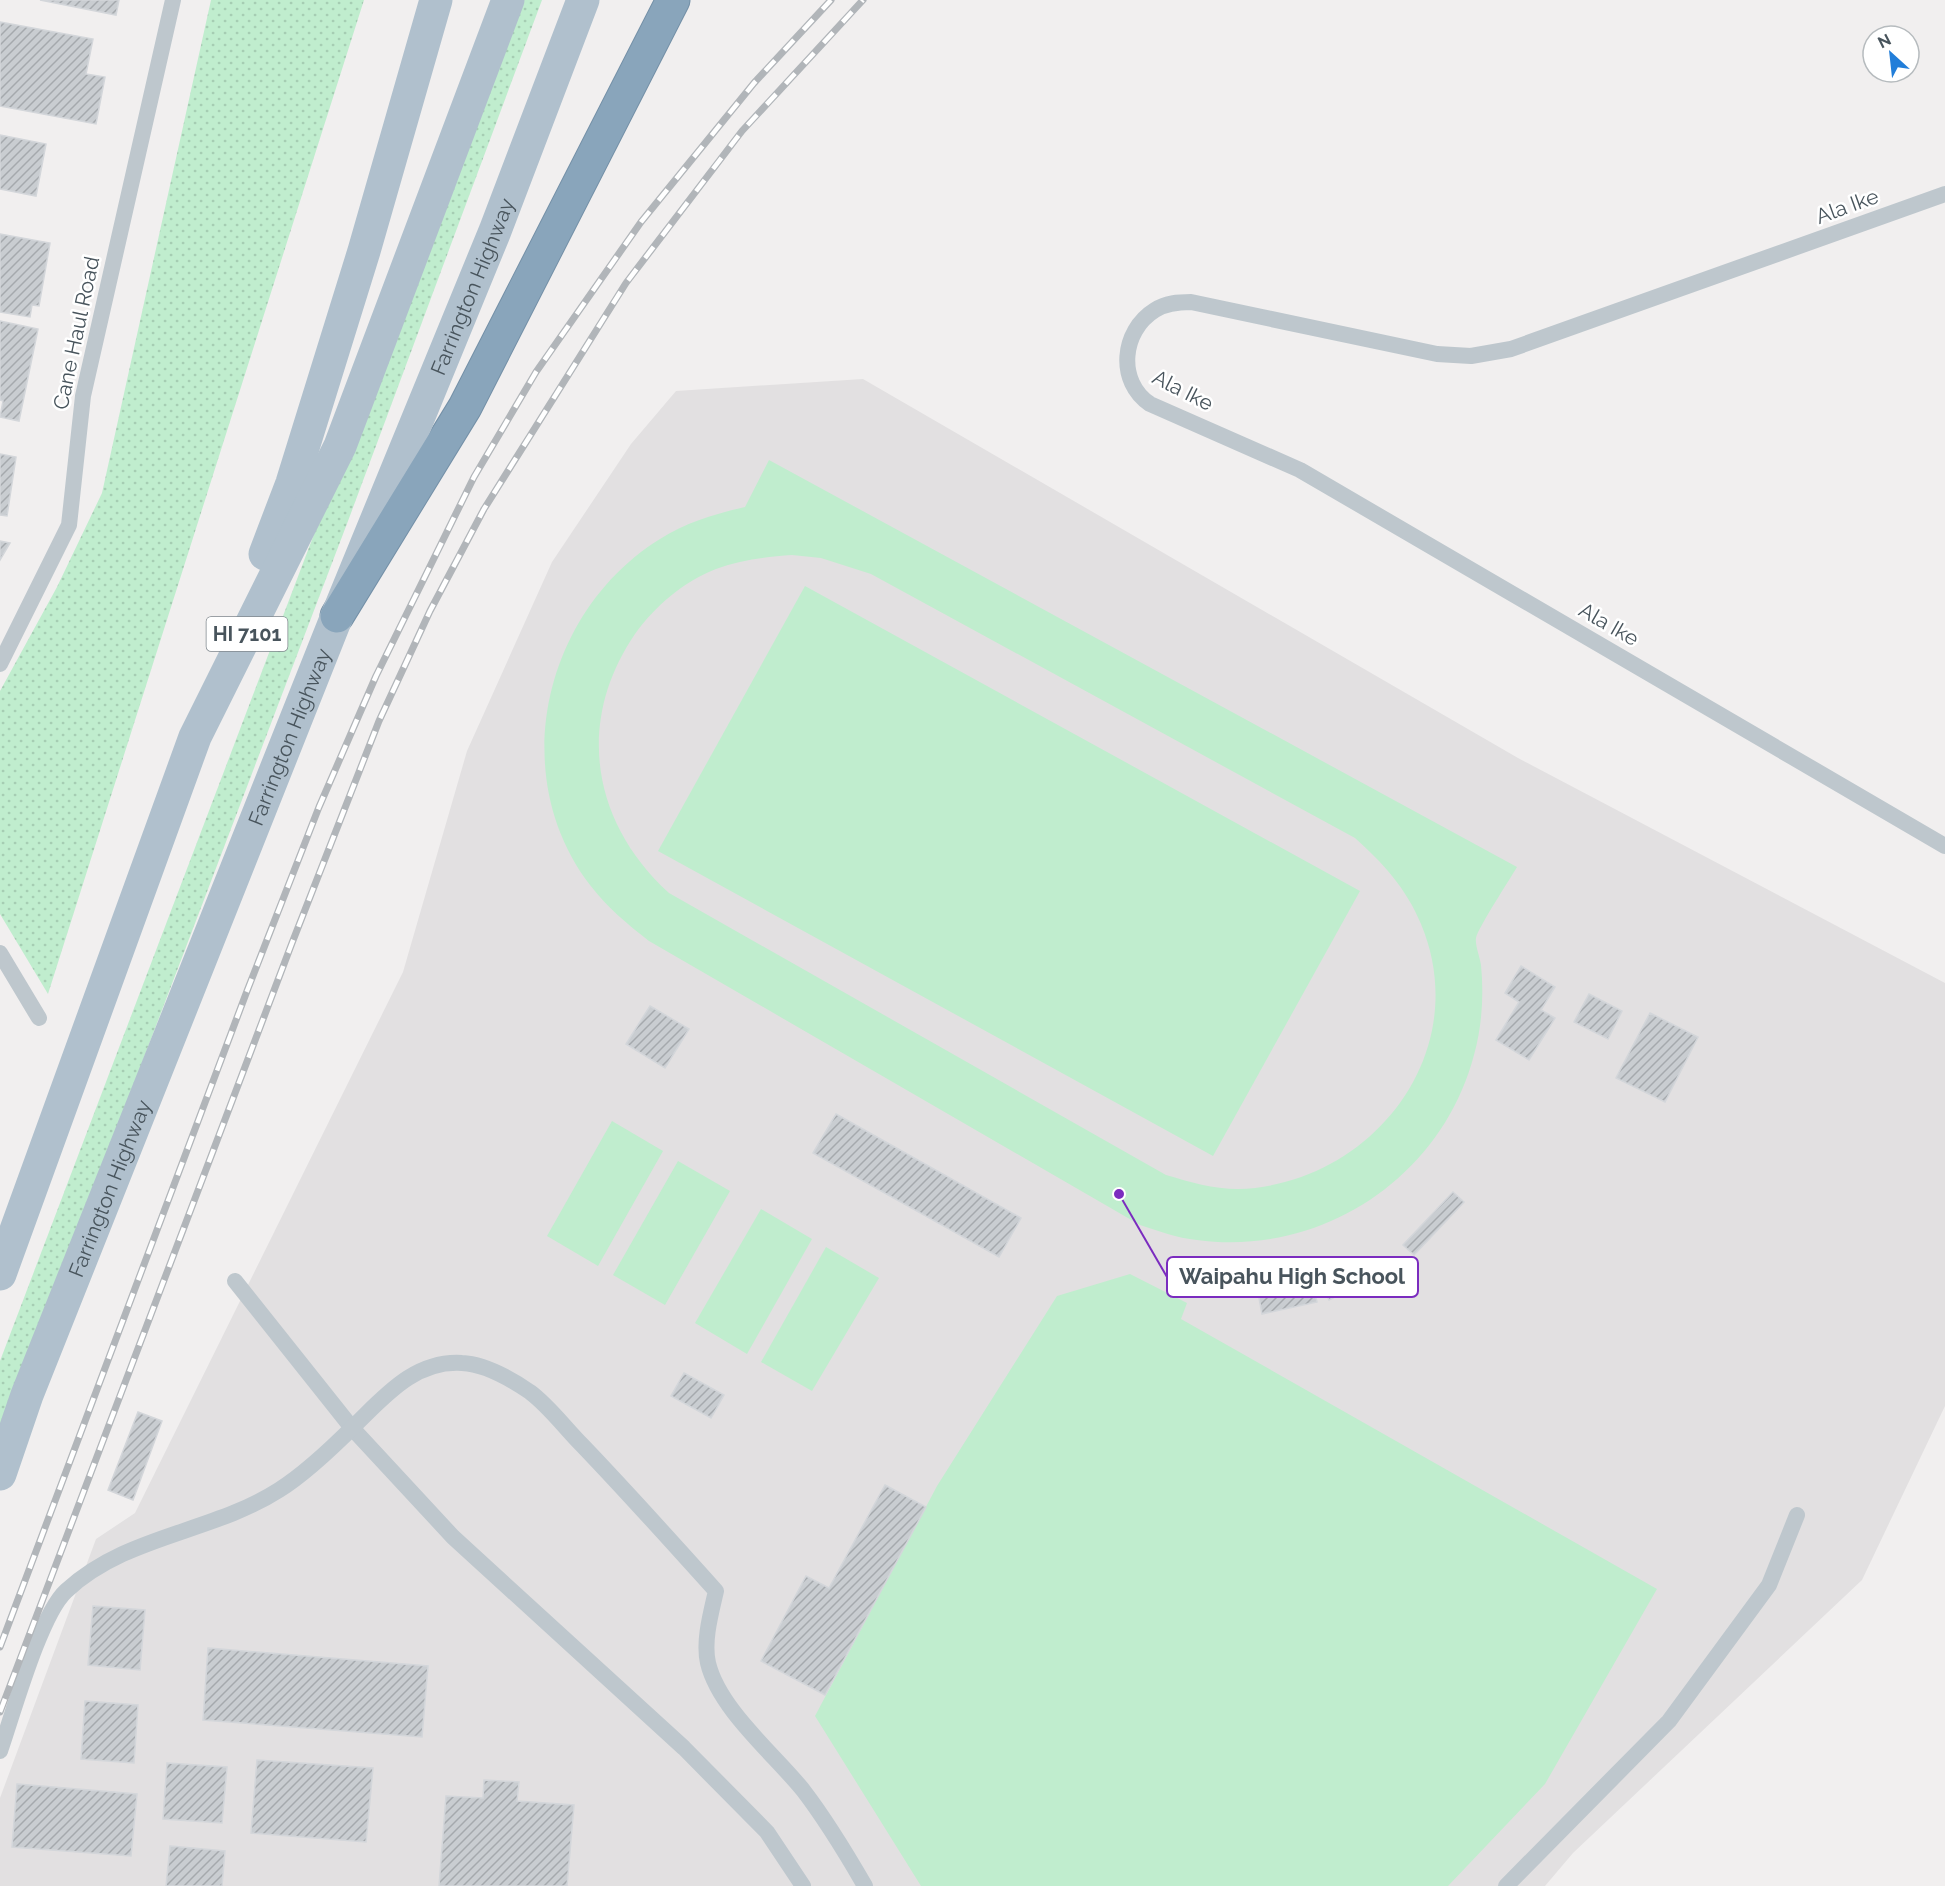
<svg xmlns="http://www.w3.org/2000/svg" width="1945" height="1886" font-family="Raleway,sans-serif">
<defs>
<pattern id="grass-dots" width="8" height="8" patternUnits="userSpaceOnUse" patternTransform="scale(1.5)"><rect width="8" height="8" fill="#c0edce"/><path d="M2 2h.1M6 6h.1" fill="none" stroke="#a6cdb3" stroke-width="1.8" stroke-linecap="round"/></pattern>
<pattern id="building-hatch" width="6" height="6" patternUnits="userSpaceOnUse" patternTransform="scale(1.5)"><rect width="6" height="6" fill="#c9cdd1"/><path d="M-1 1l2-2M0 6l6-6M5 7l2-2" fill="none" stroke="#a5a9ad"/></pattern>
</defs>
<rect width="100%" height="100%" fill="#f1efef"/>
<!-- education -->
<polygon fill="#e2e0e1" points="863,379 1518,758 1945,983 1945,1406 1862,1580 1573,1853 1545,1886 0,1886 0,1798 96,1539 135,1513 403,972 467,751 552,562 631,444 676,391"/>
<!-- grass -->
<g fill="url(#grass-dots)">
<polygon points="211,0 364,0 48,994 0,914 0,691 57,587 102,493"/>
<polygon points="517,0 542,0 348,521 0,1436 0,1361"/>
</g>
<!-- park -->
<g fill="#c0edce" fill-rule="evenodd">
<path d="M769 460 1517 867C1510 879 1478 928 1476 938 1475 946 1480 957 1481 965 1484 995 1482 1026 1474 1055 1442 1177 1322 1257 1197 1240 1177 1238 1158 1231 1140 1225L649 941C627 924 607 907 590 885 505 774 545 610 660 539 687 522 715 514 745 507ZM792 555 821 558 871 574 1355 838C1383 863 1406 888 1421 924 1475 1053 1371 1185 1238 1189 1213 1189 1190 1182 1166 1175L669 893C592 823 575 722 635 634 654 607 684 581 716 569 741 560 765 557 792 555Z"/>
<polygon points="805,586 1360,891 1213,1156 658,851"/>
<polygon points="612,1121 663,1151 598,1266 547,1236"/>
<polygon points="678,1161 730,1191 665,1305 613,1275"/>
<polygon points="761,1209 812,1239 747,1354 695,1323"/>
<polygon points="826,1247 879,1278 812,1391 761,1362"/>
<polygon points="1130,1274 1187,1303 1181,1319 1657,1589 1545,1784 1448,1886 921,1886 815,1716 937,1486 1057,1296"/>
</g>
<!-- building -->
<g fill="url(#building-hatch)" stroke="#d3d6da" stroke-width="1.5">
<polygon points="40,0 119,0 116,15"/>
<polygon points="0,22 93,39 86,74 105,77 96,124 0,106"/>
<polygon points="0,135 46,144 36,196 0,189"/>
<polygon points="0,234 50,243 39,306 32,305 30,317 0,312"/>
<polygon points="0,321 38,329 19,421 0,417 3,401 0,400"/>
<polygon points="0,454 16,457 7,516 0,515"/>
<polygon points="0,541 10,543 0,560"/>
<polygon points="1521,966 1555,987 1541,1010 1555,1018 1529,1060 1496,1040 1519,1002 1505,993"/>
<polygon points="1589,994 1622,1011 1608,1039 1574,1022"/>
<polygon points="650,1006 689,1029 665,1068 626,1044"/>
<polygon points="1650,1013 1698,1037 1665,1102 1616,1078"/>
<polygon points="836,1114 1021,1218 999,1257 813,1153"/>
<polygon points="1453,1192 1464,1202 1414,1255 1403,1245"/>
<polygon points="1385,1257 1391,1269 1329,1300 1323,1288"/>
<polygon points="1308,1260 1317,1302 1262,1314 1254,1271"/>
<polygon points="684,1373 724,1395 711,1418 671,1396"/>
<polygon points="138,1412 162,1421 133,1500 108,1490"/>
<polygon points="885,1485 926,1507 825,1695 761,1661 806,1576 829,1588"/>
<polygon points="93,1606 145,1610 140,1670 88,1665"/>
<polygon points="208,1648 428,1666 422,1737 203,1720"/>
<polygon points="85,1701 138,1705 134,1763 81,1759"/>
<polygon points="257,1760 373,1768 366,1842 251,1833"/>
<polygon points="167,1763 227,1767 222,1823 163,1819"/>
<polygon points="484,1780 519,1782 517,1801 574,1805 567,1886 439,1886 446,1796 483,1798"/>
<polygon points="17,1784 137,1794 131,1856 12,1847"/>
<polygon points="170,1846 225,1851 222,1886 166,1886"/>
</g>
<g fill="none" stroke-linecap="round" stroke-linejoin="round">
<defs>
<polyline id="motorway" points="337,616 465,407 673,0"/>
</defs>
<!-- motorway casing -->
<use href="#motorway" stroke="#7490a7" stroke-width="35"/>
<!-- service -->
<g stroke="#bec7cd" stroke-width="16">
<path d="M1945 194 1511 349 1471 356 1437 354 1191 302C1178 302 1166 303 1155 310 1121 331 1117 382 1150 404L1300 470 1945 846"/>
<polyline points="0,664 69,525 83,396 173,0"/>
<polyline points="0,953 39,1018"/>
<polyline points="235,1281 352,1428 453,1537 684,1748 767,1832 803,1886"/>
<path d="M0 1751C13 1714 40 1615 66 1591 126 1535 212 1533 279 1490 303 1475 335 1445 355 1425 385 1396 415 1360 462 1363 486 1364 511 1379 530 1392 549 1406 565 1428 582 1445 628 1493 672 1542 716 1591 711 1613 703 1641 708 1663 719 1709 774 1754 803 1790 826 1820 846 1853 865 1886"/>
<polyline points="1506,1886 1669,1721 1769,1585 1797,1515"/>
</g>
<!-- primary -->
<g stroke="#b0c0cd" stroke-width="33">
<polyline points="265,554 292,483 364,251 436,0"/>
<polyline points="0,1274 195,737 340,446 508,0"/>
<path id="s1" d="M0 1474 27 1395 337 616 495 231 583 0"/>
</g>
<!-- motorway -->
<use href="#motorway" stroke="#89a5bb" stroke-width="33"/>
<defs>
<g id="rail">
<polyline points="0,1647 247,991 319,807 376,676 474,477 536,372 641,222 754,83 831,0"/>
<polyline points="0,1712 292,943 379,721 430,611 484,509 626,283 742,131 863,0"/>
</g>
</defs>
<!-- rail casing -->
<use href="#rail" stroke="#b1b5b9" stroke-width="7"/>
<!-- rail -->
<use href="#rail" stroke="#fff" stroke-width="4.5" stroke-dasharray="14" stroke-linecap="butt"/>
</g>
<g text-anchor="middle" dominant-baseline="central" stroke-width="5" stroke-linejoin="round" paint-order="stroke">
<!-- shield labels -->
<rect fill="#fff" stroke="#7f878d" stroke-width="1.5" x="206.5" y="617" width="81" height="34" rx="4.5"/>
<g font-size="20" font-weight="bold" fill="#48545c">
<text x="247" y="634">HI 7101</text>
</g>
<!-- street labels -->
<g font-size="21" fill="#48545c" stroke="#fff">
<text transform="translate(1847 206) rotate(-20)">Ala Ike</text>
<text stroke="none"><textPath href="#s1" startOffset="1278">Farrington Highway</textPath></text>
<text transform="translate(76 333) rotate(-78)">Cane Haul Road</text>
<text transform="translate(1183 390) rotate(27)">Ala Ike</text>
<text transform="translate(1609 624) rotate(30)">Ala Ike</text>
<text stroke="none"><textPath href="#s1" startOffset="792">Farrington Highway</textPath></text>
<text stroke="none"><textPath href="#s1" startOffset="306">Farrington Highway</textPath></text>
</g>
</g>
<!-- callouts -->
<path fill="none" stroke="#7b2cbf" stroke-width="2" d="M1119 1194L1167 1277"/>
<circle fill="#7b2cbf" stroke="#fff" stroke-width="2" cx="1119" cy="1194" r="6"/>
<rect fill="#fff" stroke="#7b2cbf" stroke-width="2" x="1167" y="1257" width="251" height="40" rx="6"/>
<g font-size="22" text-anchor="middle" font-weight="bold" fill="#48545c">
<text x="1292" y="1284">Waipahu High School</text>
</g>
<!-- north arrow -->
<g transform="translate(1891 54) rotate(333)"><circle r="28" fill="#ffffff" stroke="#b6bbbe" stroke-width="1.5"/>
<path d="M0-4.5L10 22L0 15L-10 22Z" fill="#227ed9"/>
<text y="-9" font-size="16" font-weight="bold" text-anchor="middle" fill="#48545c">N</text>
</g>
</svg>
